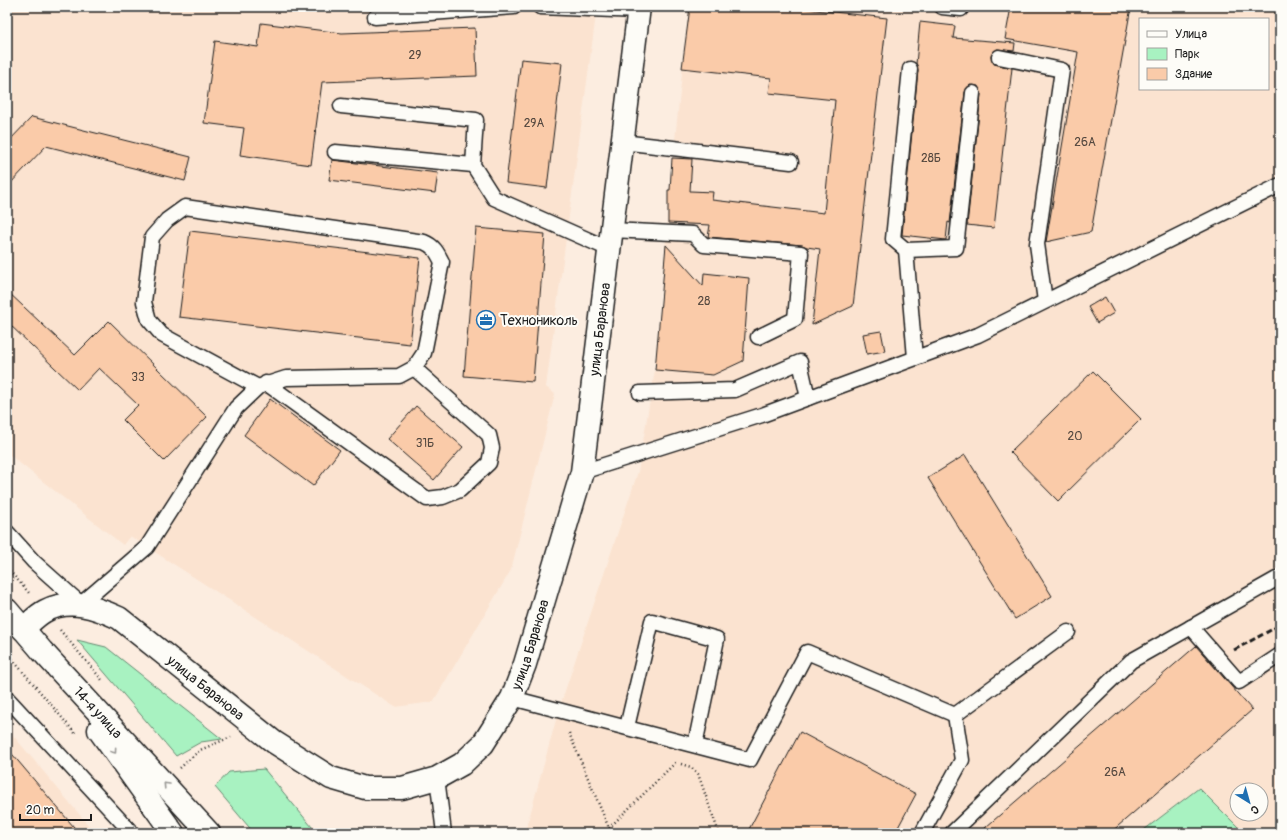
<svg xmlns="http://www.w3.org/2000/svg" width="1287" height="840" font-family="Pangolin,sans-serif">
<rect width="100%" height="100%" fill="#fcede0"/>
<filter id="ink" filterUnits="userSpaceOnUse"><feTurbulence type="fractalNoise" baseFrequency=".025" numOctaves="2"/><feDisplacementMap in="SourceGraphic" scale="8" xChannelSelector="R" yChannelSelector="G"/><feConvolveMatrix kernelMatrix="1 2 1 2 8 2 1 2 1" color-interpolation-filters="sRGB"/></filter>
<g filter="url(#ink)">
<!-- built -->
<g fill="#fbe3d0" fill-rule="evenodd">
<polygon points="7,7 597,7 546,387 555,394 511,570 433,702 395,707 130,536 123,545 7,453"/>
<path d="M689 7H1280V833H1244L1199 788 1140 833H525L559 709 638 472 655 370 665 257 668 190 670 187ZM1140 19H1268V89H1140ZM1237 790H1261V814H1237Z"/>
<polygon points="7,728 95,833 7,833"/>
</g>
<!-- green -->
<g fill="#a8f2c1" stroke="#62876e">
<polygon points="77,640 106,647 222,739 201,742 176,756"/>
<polygon points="264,769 317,833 254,833 215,787 229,772"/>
<polygon points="1199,788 1244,833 1140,833"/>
</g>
<!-- building -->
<g fill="#facba9" stroke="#1c1c1c">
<polygon points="690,7 789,7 887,18 853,306 812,325 820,249 807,247 802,245 708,237 710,225 668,223 668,190 670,190 672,158 692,159 690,191 713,192 712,200 824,213 835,100 769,93 771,78 682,68"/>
<polygon points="1011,7 1131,7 1091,232 1046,242 1078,52 1005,39"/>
<polygon points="920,22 955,26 953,38 1015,43 1014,51 997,49 991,56 994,64 1012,68 994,228 967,225 981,94 978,86 970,85 965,92 950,223 948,222 946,240 902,235 918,70 916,64"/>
<polygon points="261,23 342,33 475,28 477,76 322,82 311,165 240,155 244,128 204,123 215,41 258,47"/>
<polygon points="521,59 562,63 547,188 506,183"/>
<polygon points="32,117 191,157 185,181 46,146 7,187 7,143"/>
<polygon points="332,160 438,173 435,193 329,180"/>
<polygon points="476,228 545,234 533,382 464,376"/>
<polygon points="190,231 420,258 410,344 179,317"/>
<polygon points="666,245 703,286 704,273 749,278 743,361 713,375 655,370"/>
<polygon points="7,291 75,355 109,321 207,417 164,461 123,420 138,405 99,368 78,390 7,322"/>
<polygon points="1105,297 1114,313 1097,323 1088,307"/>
<polygon points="881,331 885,351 867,354 863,334"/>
<polygon points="1093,371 1141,419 1058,501 1010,452"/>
<polygon points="270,399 340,450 313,486 244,435"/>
<polygon points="416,406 463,447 434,480 387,439"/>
<polygon points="965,455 1052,596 1015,619 928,478"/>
<polygon points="1196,646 1252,710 1110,833 979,833"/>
<polygon points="800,732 916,794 895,833 747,833"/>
<polygon points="7,748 79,833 7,833"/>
</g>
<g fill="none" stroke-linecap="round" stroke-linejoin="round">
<defs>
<g id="service">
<polyline points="540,7 639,11"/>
<polyline points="942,7 961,9 961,7"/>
<polyline points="375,17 514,7"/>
<polyline points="999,57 1062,70 1037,244 1045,301"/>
<polyline points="341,106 476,120 473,165 494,198 609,249"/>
<polyline points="622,142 791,162"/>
<polyline points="335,152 473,165"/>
<polyline points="611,230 693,234 704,245 801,253 795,319 758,337"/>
<polyline points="906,250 893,239 910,69"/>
<polyline points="915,358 906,250 956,248 973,93"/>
<polyline points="266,383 427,499 443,497 460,490 489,463 492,448 489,435 414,368"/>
<polyline points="640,393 735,390 800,362 808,398"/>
<polyline points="582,472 762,415 978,335 1280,185"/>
<path d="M7 532 34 562 81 604 147 547 236 408 258 387 286 378 399 376 414 368 424 353 442 262C437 252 434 246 424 242L185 207 167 220 152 237 144 302 149 320 162 335 258 387"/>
<polyline points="1191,627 1239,682 1280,655"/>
<polyline points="7,698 132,833"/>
<polyline points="512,698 750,760 807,652 955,715 1068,632"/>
<polyline points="627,727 652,621 717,639 695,745"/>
<polyline points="437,778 444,833"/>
<polyline points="922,833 962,760 955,715"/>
<polyline points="952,833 1131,661 1280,577"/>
</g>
<g id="minor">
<path id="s1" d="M23 629C30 623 37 615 45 611 70 598 95 607 119 618L274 742 331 778 365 788H402L437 778 462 764 483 744 512 698 525 664 582 472 639 7"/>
</g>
<g id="secondary">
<path id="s2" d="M7 610 42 651 209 833"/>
<polyline points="99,730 173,833"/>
</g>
</defs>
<!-- service casing -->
<use href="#service" stroke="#1c1c1c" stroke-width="17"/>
<!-- minor casing -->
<use href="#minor" stroke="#1c1c1c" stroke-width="25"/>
<!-- secondary casing -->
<use href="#secondary" stroke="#1c1c1c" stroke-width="25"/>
<!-- path -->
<g stroke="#1c1c1c" stroke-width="2.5" stroke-dasharray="1 3" stroke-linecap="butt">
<polyline points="7,568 30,594"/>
<polyline points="60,630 102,680"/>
<polyline points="7,653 75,733"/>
<polyline points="569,733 611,833"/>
<polyline points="681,764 691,767 698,774 719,833"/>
<polyline points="180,768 200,750 231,737"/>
<polyline points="609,828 676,762"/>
<polyline points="669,833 670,833"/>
</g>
<!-- service -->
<use href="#service" stroke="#fdfcf7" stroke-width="14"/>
<!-- minor -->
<use href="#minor" stroke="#fdfcf7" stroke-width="22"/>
<!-- secondary -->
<use href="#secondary" stroke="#fdfcf7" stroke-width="22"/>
<!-- rail -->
<polyline stroke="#1c1c1c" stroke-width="3" stroke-dasharray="6 3" stroke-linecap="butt" points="1234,650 1280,625"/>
</g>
<!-- one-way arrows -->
<defs><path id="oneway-chevron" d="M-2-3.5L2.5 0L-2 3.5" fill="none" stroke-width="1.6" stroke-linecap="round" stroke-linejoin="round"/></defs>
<g stroke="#989794">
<use href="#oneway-chevron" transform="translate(114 751) rotate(54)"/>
<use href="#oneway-chevron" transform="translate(166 785) rotate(-133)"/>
</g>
</g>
<!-- icons -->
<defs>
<symbol id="office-ring" viewBox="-11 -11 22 22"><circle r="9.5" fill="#fdfcf7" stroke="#1f6fb2" stroke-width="1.5"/><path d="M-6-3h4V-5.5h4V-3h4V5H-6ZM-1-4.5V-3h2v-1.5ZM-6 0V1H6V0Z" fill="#1f6fb2"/></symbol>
</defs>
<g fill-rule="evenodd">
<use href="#office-ring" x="475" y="309" width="22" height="22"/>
</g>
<g text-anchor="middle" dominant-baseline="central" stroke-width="4" stroke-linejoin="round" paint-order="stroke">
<!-- number labels -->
<g font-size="12" fill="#54483f">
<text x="415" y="55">29</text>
<text x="534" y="123">29А</text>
<text x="1085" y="142">26А</text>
<text x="931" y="158">28Б</text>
<text x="704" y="301">28</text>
<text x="138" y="377">33</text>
<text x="1075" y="436">20</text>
<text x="425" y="443">31Б</text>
<text x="1115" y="772">26А</text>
</g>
<!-- poi labels -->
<g font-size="14" fill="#1c1c1c" stroke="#fdfcf7" text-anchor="start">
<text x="500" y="320">Технониколь</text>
</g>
<!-- street labels -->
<g font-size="14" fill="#1c1c1c" stroke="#fdfcf7">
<text stroke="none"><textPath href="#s1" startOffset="973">улица Баранова</textPath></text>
<text stroke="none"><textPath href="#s1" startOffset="649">улица Баранова</textPath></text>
<text stroke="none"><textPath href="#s1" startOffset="217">улица Баранова</textPath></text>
<text stroke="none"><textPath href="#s2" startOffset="137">14-я улица</textPath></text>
</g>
</g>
<!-- margin -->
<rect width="1287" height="840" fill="none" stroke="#fdfcf7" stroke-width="24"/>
<rect x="12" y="12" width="1263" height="816" fill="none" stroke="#1c1c1c" stroke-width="1.5" filter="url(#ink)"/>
<!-- legend -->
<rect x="1139" y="18" width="130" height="72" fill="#fdfcf7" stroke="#a3a29f"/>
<rect x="1147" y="31" width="20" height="6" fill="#fdfcf7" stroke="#a3a29f"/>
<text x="1175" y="38" font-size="12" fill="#1c1c1c">Улица</text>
<rect x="1147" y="48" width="20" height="12" fill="#a8f2c1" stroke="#a3a29f"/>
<text x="1175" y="58" font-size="12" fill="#1c1c1c">Парк</text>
<rect x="1147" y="68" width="20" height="12" fill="#facba9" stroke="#a3a29f"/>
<text x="1175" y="78" font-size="12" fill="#1c1c1c">Здание</text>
<!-- north arrow -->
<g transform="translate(1249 802) rotate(143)"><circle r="19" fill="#fdfcf7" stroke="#a3a29f"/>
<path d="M0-3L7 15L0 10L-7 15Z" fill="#1f6fb2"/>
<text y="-6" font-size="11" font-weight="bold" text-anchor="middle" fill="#1c1c1c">С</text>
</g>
<!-- scale -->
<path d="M20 814v6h71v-6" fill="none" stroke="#1c1c1c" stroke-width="2"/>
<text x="26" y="814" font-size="12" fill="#1c1c1c" stroke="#fdfcf7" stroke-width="3" paint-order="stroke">20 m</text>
</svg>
